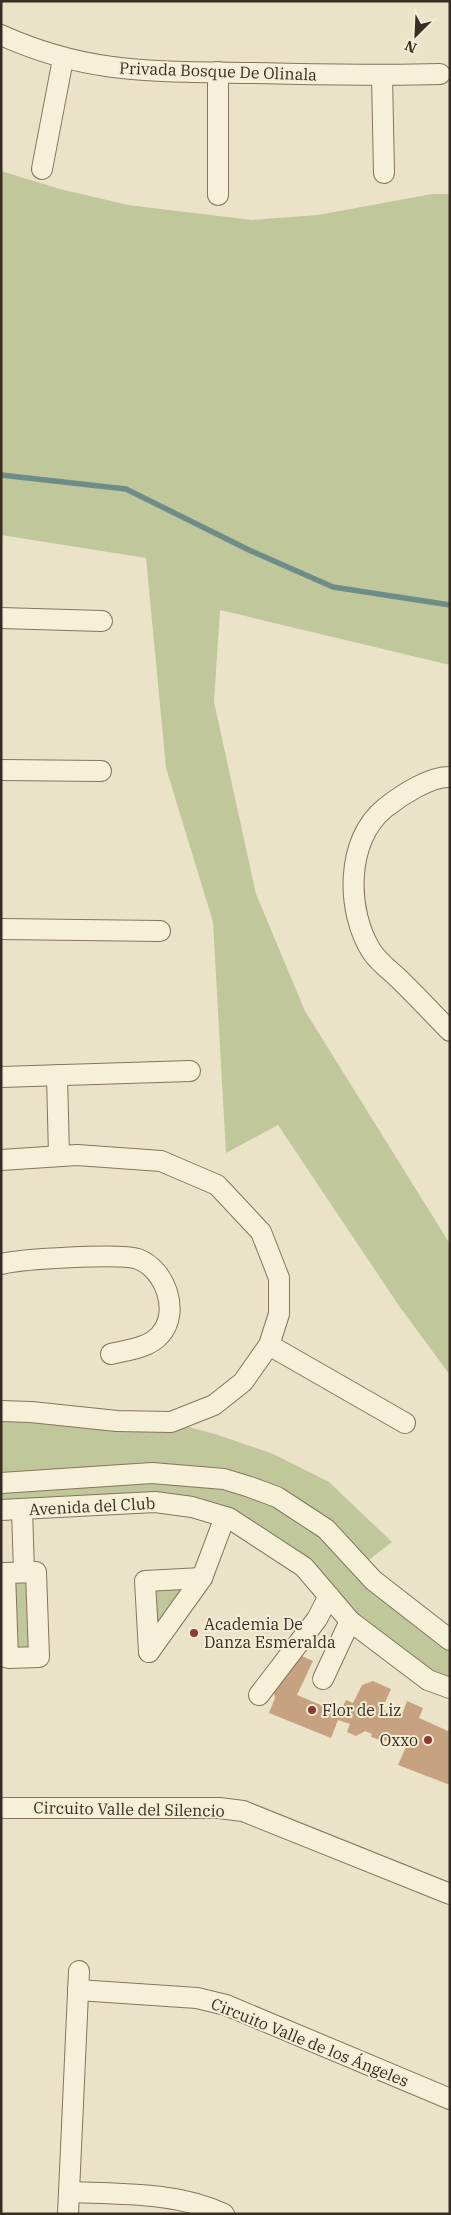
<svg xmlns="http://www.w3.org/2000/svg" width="451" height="2215" font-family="'IBM Plex Serif',serif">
<rect width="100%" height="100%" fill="#ebe3c7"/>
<!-- green -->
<g fill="#c0c89b">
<polygon points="1,171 60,189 128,205 252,220 318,215 432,194 450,194 450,665 220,610 214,702 256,894 305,1011 450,1244 450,1375 399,1306 278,1125 226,1153 213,922 166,768 146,558 1,535"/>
<polygon points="1,1411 171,1422 215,1434 271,1453 329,1482 392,1542 361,1566 450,1640 450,1688 428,1680 304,1567 192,1507 1,1510"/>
<polygon points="36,1572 39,1657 8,1658 5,1573"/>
<polygon points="202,1578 149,1652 145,1581"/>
</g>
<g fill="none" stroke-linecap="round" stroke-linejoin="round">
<!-- stream -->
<polyline stroke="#6f8d88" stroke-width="5.5" points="1,475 126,489 249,550 333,587 450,605"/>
</g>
<!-- building -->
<polygon fill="#c6a280" points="295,1653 313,1661 297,1695 340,1713 346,1700 353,1703 362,1685 373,1681 391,1689 382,1709 392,1714 403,1712 407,1701 423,1708 419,1718 448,1731 450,1726 450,1785 398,1765 409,1740 400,1736 384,1741 371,1737 372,1734 365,1731 356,1736 347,1732 350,1724 338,1720 331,1738 269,1713 275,1698 274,1693 268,1690"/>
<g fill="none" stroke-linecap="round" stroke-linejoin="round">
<defs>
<g id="minor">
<path d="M1 35C89 75 157 71 250 73 313 74 376 76 440 74"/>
<polyline points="382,76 384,173"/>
<polyline points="42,169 63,59"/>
<polyline points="218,195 218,72"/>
<polyline points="1,618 102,621"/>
<polyline points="1,770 101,771"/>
<path d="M450 777C430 776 400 796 385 808 345 840 346 912 372 952 378 961 388 969 396 976 415 994 432 1013 450 1031"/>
<polyline points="1,929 160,931"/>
<polyline points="57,1075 59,1156"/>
<polyline points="1,1077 190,1071"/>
<polyline points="1,1160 77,1155 161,1161 217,1185 261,1232 279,1278 279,1314 269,1345 243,1382 214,1405 171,1422 117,1421 31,1412 1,1411"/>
<path d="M1 1264C20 1259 121 1253 138 1259 165 1269 181 1312 160 1335 149 1348 127 1350 111 1354"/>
<polyline points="269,1345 405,1423"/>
<polyline points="1,1483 152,1473 224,1479 250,1487 277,1497 326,1529 373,1580 450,1640"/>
<polyline points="22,1509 24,1572"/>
<polyline points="1,1510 155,1502 192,1507 229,1518 304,1567 350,1621 428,1680 450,1688"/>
<polygon points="36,1572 39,1657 8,1658 5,1573"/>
<polyline points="149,1652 202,1578 225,1517"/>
<polyline points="149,1652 145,1581 202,1578"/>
<polyline points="323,1679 350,1621"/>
<polyline points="259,1695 317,1619 329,1596"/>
<polyline points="1,1808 219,1808 243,1811 450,1894"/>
<polyline points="78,1990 197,1998 226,2005 450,2099"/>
<path d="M69 2192C121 2194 176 2192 224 2214"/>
<polyline points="68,2214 79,1971"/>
</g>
</defs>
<!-- minor casing -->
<use href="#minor" stroke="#85755e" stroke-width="22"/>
<!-- minor -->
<use href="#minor" stroke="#f6f0d9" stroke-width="20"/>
</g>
<!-- markers -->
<g fill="#903832" stroke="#f3edd6" stroke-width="2">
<circle cx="194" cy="1633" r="5"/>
<circle cx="312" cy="1710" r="5"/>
<circle cx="428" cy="1740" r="5"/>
</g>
<g text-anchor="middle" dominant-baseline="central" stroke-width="4" stroke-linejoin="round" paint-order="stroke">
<!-- street labels -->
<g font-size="16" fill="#372d20" stroke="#f3edd6">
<text transform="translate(218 71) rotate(2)">Privada Bosque De Olinala</text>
<text transform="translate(92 1506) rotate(-3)">Avenida del Club</text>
<text transform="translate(129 1809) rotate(1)">Circuito Valle del Silencio</text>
<text transform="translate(310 2042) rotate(22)">Circuito Valle de los Ángeles</text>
</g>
<!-- poi labels -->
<g font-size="16" fill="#372d20" stroke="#f3edd6" text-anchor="start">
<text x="204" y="1624">Academia De<tspan x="204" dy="18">Danza Esmeralda</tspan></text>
<text x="322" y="1710">Flor de Liz</text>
<text x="418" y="1740" text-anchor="end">Oxxo</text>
</g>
</g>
<!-- border -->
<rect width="451" height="2215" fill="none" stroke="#372d20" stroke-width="5"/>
<!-- north arrow -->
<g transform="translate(416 35) rotate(204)" stroke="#f3edd6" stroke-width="4" paint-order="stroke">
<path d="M0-4L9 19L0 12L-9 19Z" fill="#372d20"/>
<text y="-8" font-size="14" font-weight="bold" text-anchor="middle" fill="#372d20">N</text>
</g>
</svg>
